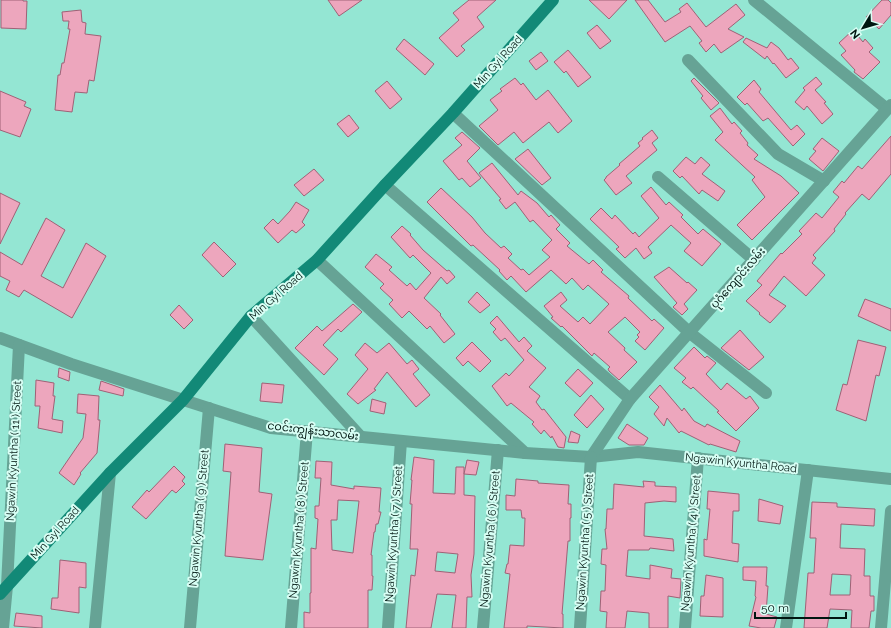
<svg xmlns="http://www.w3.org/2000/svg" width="891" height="628" font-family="Raleway,'Noto Sans Myanmar',sans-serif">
<rect width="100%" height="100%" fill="#94e6d3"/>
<!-- building -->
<g fill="#eda6bd" stroke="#9f6176" fill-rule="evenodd">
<polygon points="1,0 23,0 23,1 27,1 26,29 1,28"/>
<polygon points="328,0 362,0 339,16"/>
<polygon points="469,0 496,0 477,17 484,27 461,46 465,50 457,57 439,38 459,20 453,13"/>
<polygon points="589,0 627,0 609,19"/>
<polygon points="635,0 648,0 665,22 681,12 679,9 687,3 706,27 736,4 745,15 728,29 744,37 721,53 714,44 706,52 699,43 702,41 690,26 665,42"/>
<polygon points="882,0 888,0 891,3 891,15 879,29 866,17"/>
<polygon points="81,10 82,22 86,23 85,34 101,36 94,81 89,80 87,93 75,92 72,112 55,110 58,75 60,75 62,63 64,63 70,29 68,29 69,21 63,21 62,12"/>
<polygon points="597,25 611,41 600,49 587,33"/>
<polygon points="853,30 863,42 865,39 873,48 869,52 880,62 863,79 854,72 855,70 841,55 846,51 839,43"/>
<polygon points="746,38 767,48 771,42 779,48 788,60 791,58 799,68 786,78 774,63 773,64 767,56 765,59 743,42"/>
<polygon points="404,39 434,64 425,75 396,49"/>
<polygon points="568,50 591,77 578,87 566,71 564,73 554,62"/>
<polygon points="541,52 548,61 536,70 529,61"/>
<polygon points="816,77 822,84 815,90 826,102 824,103 833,114 822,124 807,106 804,110 795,102 805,90 803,88"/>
<polygon points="515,78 521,85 523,83 536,100 548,90 572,121 558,133 549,122 523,143 514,132 498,145 479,126 498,110 490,100 502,91 500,89"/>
<polygon points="694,78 719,103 711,110 701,98 703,96 691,81"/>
<polygon points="754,80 761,89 759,92 791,130 797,125 805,134 793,146 768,118 763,121 747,103 745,105 737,97"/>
<polygon points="387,81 402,99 390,109 375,91"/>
<polygon points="0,91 26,102 24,106 31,109 20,137 0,130"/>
<polygon points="720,108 732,124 734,122 742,131 740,133 748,143 747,145 758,155 754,159 781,176 799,193 752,240 737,225 765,197 752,180 755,177 715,140 723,132 710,116"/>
<polygon points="349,115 359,128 348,137 337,124"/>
<polygon points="652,130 658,138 652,143 657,150 626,176 632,183 616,195 604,180 606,178 606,177 620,165 619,164 640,146 638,143 643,139 642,138"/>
<polygon points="462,132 480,148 467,161 481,178 470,187 462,178 459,180 443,161 462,145 455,138"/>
<polygon points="891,136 891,174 869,200 862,194 845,213 846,214 834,229 835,231 813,255 816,258 812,263 825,275 806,296 784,276 769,295 786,306 770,323 759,314 760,313 746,301 762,285 757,281 781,253 782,254 802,234 799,231 816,213 822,218 839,197 833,192 842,181 844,183 858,166 862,169"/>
<polygon points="822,138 839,151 823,171 809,159 816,151 813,149"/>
<polygon points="528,149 551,178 542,185 515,159"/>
<polygon points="686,157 695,164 701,157 710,165 702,174 725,191 718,201 702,190 699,194 682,176 680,178 673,171"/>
<polygon points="492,163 518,195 521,191 537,203 549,217 551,215 560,225 556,229 570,243 567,246 589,264 593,260 603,270 601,272 629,296 628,298 652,321 654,319 664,328 645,350 635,341 639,337 637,335 640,332 625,317 608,332 625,348 624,350 637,362 619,380 609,371 608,369 610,367 594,353 592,356 562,326 561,327 551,318 553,317 544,306 561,292 567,300 560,306 578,322 583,317 590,324 609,304 588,285 583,290 572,278 566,284 551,270 526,292 511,276 507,280 499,271 500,270 473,245 471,246 427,202 441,188 472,217 485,233 501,248 504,246 512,254 508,258 521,270 523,269 529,275 550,257 542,250 552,240 533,220 530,222 515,202 506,209 499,200 501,199 479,173"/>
<polygon points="314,169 324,180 304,196 294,185"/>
<polygon points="651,187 666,205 669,202 683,215 681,217 698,234 703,229 721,244 702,266 684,251 691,243 671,225 648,247 652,253 644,259 636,248 625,258 616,249 619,247 590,219 601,208 612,219 615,215 633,234 635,232 639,237 659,218 641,196"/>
<polygon points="0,193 20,203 0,244"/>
<polygon points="296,202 309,210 302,222 305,225 296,233 292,230 278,243 264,228 273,219 278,224 290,211"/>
<polygon points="46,218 65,230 41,276 63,288 86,243 106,256 72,318 24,290 19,297 6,290 10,281 0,276 0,252 22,265"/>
<polygon points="402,226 411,234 410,235 423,250 447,271 449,270 455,277 447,284 441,277 424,298 441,314 440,315 455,334 444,343 430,326 427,329 409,311 402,318 389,304 393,300 380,288 384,284 365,267 376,254 392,267 389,270 407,286 410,283 416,290 431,273 413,255 410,258 391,237"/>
<polygon points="214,242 236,264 223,277 202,255"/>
<polygon points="669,267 687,283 688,282 697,290 684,304 688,309 682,315 673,307 677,303 654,277"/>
<polygon points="477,292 490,305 480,313 468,302"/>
<polygon points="865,299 891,309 891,331 858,316"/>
<polygon points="353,304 362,312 341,332 338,329 323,345 338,359 324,375 295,348 317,326 322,331"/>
<polygon points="179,305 193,320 184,329 170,315"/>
<polygon points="497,316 519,342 524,337 532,346 527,351 546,368 529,387 540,396 536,402 542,410 544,409 566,437 564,448 558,447 552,436 551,438 544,430 541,434 532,424 534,422 511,403 507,406 492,386 506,373 509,376 524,360 505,338 501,341 493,332 496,329 490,323"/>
<polygon points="740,330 764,357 749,370 721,348"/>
<polygon points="858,340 886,347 879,376 876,375 866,421 836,410 843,384 847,385"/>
<polygon points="472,342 491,361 480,372 468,361 463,366 456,358"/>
<polygon points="365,343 377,353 389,343 407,364 412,360 419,369 413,374 430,395 416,407 387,372 374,389 376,390 358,404 347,394 368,369 355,355"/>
<polygon points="694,347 705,358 707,356 716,363 706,374 721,390 727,383 746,399 750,396 759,408 736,431 717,412 719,411 693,387 691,389 682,382 686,378 674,368"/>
<polygon points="59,368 70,372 69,381 58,377"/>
<polygon points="578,369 593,383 580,397 565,383"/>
<polygon points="36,380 54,383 53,396 55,396 52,419 63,421 62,433 38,428 40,406 35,406"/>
<polygon points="101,381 124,389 123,396 99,390"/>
<polygon points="262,383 284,385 282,403 260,401"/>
<polygon points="660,385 682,411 684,408 694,421 705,427 707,424 740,441 736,452 710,444 709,445 681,431 679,433 667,418 664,426 654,414 659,407 649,397"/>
<polygon points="78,394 99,396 98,420 100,420 97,453 80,473 81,474 74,485 59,473 83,438 86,414 77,413"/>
<polygon points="591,395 604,409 587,428 574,415"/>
<polygon points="372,399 386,403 384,414 370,411"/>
<polygon points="627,424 648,438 644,445 629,445 618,438"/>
<polygon points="571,431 580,435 578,443 568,442"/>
<polygon points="225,444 262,448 259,492 272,494 263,560 225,556 231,472 223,471"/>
<path d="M414 457 434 460 433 493 455 494 456 467H464V495L475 496 474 554 471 575 472 597H467L466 628H452L456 595 437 594 431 628H406L411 575 415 576 418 549H410L412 504H410L412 480H411ZM437 552 458 554 455 573 435 571Z"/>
<polygon points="467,460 479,462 476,475 464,474"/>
<path d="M316 461 332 462 331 485 354 489V486L381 488 379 512H381L378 524H376L375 532H374L371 555H372V576H373L372 590H368V628H304V612L310 613V593H311V548L316 549 318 519 315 518V506H319L321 478H315ZM338 500 359 501 353 553 332 550 331 520H337Z"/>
<polygon points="174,466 185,477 182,481 185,484 176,493 172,490 146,519 132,507 147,490 149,492"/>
<polygon points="516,479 538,481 538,483 569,485 568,504 571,504 571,518 570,518 570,541 568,541 562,614 563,614 563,628 527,626 527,628 504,628 510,574 505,573 507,564 508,564 510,545 524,546 525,518 522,518 521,510 506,510 506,495 515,496"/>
<polygon points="643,481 655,482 655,486 676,487 676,502 664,501 645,503 644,536 673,539 674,551 650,548 649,550 628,550 626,576 650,579 650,565 672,569 671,578 681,579 680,598 668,596 668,628 649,628 649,613 627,611 625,628 606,628 607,612 600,611 601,591 605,591 606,565 601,564 602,549 607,549 605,529 606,529 607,509 613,509 614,484 644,487"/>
<polygon points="708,491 739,494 739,511 733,511 732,543 739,544 738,562 704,556 704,539 707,540 710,509 707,509"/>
<polygon points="759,499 783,506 780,524 758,521"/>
<path d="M812 502 837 503V507L875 509 874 526 841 524 840 548 865 549 864 576H870V596H874V611H871L869 628H851L852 610 830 609 827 628H804L808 573H814L816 538H810ZM832 574 851 575 850 595H830Z"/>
<polygon points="60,560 86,563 86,588 79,587 79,613 51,609 52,598 58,598"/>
<polygon points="743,567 767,567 766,586 768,586 766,614 777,617 774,628 761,628 749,626 756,597 755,596 756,581 743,580"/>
<polygon points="706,575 723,578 723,617 700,616 701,596 704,596"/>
<polygon points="16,613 42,616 42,628 14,626"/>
</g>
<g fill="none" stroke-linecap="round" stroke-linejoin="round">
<!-- street -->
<g stroke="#66a395" stroke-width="12">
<polyline points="754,0 887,109"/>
<polyline points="688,60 778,154 824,181"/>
<polyline points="453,113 690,333 766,393"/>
<polyline points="658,177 754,260"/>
<polyline points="385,185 630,399"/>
<polyline points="317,260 525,453"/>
<polyline points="251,316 361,437"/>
<polyline points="0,338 71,364 271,428 525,453 591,457 638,452 891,479"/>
<polyline points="591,457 630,399 891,105"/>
<polyline points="3,628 7,586 19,345"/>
<polyline points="95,628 110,473"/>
<polyline points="190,628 209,408"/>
<polyline points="291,628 307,431"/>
<polyline points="388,628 401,441"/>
<polyline points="483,628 498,450"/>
<polyline points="580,628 591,457"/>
<polyline points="685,628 698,458"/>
<polyline points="786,628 808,470"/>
<polyline points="881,628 891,511"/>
</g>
<!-- secondary -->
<polyline stroke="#128977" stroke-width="12" points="0,594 110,473 183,400 251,316 317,260 385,185 453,113 553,0"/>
</g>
<g text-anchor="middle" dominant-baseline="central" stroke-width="4" stroke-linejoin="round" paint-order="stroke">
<!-- street labels -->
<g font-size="11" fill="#001611" stroke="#d7fef4">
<text transform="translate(498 62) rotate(-48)">Min Gyi Road</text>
<text transform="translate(738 278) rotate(-49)">ပုဂံကျောင်းလမ်း</text>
<text transform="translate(276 296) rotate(-41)">Min Gyi Road</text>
<text transform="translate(313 431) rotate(7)">ငဝင်းကျွန်းသာလမ်း</text>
<text transform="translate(14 451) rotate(-87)">Ngawin Kyuntha ( 11 ) Street</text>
<text transform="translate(741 463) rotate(6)">Ngawin Kyuntha Road</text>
<text transform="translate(199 518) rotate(-85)">Ngawin Kyuntha ( 9 ) Street</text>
<text transform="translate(299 530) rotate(-85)">Ngawin Kyuntha ( 8 ) Street</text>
<text transform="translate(55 533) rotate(-48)">Min Gyi Road</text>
<text transform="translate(394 534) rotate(-86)">Ngawin Kyuntha ( 7 ) Street</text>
<text transform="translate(490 539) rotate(-85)">Ngawin Kyuntha ( 6 ) Street</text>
<text transform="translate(585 542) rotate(-86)">Ngawin Kyuntha ( 5 ) Street</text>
<text transform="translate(691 543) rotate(-85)">Ngawin Kyuntha ( 4 ) Street</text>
</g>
</g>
<!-- north arrow -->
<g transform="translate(863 28) rotate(232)" stroke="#d7fef4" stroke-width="3" paint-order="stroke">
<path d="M0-3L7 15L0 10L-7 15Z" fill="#001611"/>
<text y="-6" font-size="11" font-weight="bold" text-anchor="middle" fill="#001611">N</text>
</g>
<!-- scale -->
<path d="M755 612v6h91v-6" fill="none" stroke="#001611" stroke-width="2"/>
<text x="761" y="612" font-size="12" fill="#001611" stroke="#d7fef4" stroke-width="3" paint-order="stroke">50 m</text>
</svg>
